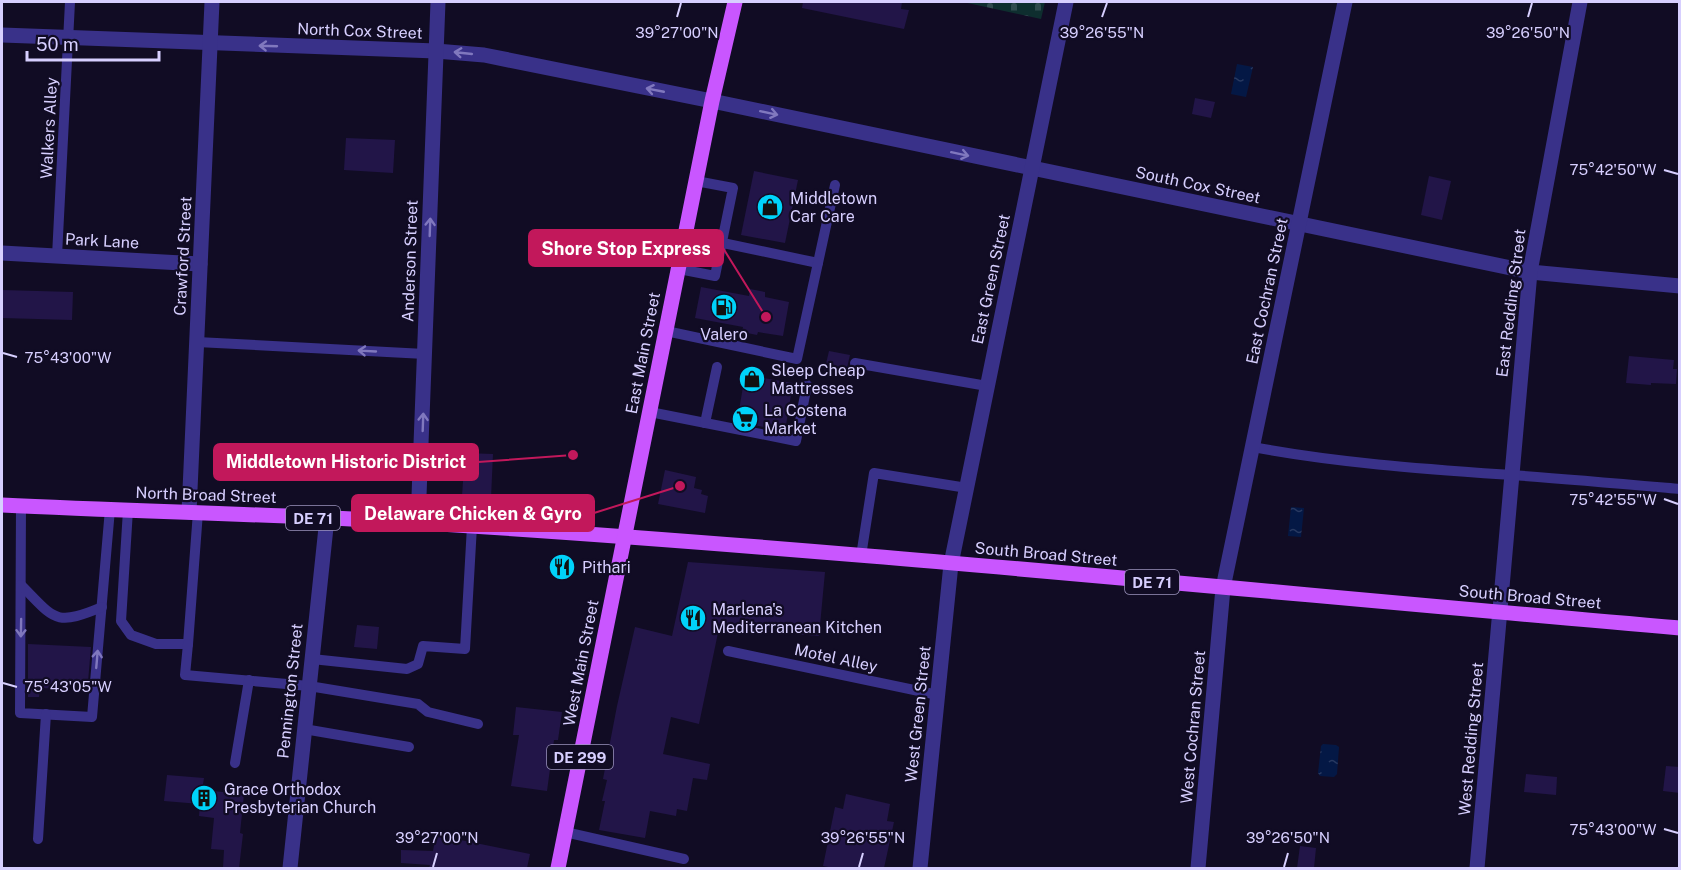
<svg xmlns="http://www.w3.org/2000/svg" width="1681" height="870" font-family="'Public Sans',sans-serif">
<defs>
<pattern id="cemetery-stones" width="16" height="16" patternUnits="userSpaceOnUse" patternTransform="scale(1.5)"><rect width="16" height="16" fill="#0e2e2f"/><path d="M2 7V4a2 2 0 0 1 4 0v3zM10 15v-3a2 2 0 0 1 4 0v3z" fill="#304b4e"/></pattern>
<pattern id="water-ripples" width="26" height="14" patternUnits="userSpaceOnUse" patternTransform="scale(1.5)"><rect width="26" height="14" fill="#041845"/><path d="M2 4q2-2 4 0t4 0M15 11q2-2 4 0t4 0" fill="none" stroke="#283961"/></pattern>
</defs>
<rect width="100%" height="100%" fill="#110c24"/>
<!-- cemetery -->
<polygon fill="url(#cemetery-stones)" points="963,2 1045,2 1041,19"/>
<!-- water -->
<g fill="url(#water-ripples)">
<polygon points="1237,64 1253,67 1246,97 1231,94"/>
<polygon points="1291,507 1304,508 1301,537 1288,536"/>
<polygon points="1323,744 1336,745 1339,747 1337,774 1334,777 1320,776 1318,773 1321,746"/>
</g>
<!-- building -->
<g fill="#221548">
<polygon points="803,2 902,2 901,9 909,10 904,29 802,8"/>
<polygon points="1195,98 1215,102 1211,118 1192,114"/>
<polygon points="346,138 395,140 393,173 344,170"/>
<polygon points="754,171 798,180 785,243 741,235"/>
<polygon points="1429,176 1451,181 1442,220 1421,215"/>
<polygon points="701,287 749,296 750,289 765,292 765,297 789,302 783,336 758,332 757,335 742,332 743,327 695,318"/>
<polygon points="2,290 73,292 72,320 2,318"/>
<polygon points="829,351 850,355 845,376 824,372"/>
<polygon points="1629,356 1674,360 1673,369 1677,369 1676,384 1651,383 1651,385 1626,383"/>
<polygon points="745,375 793,383 785,431 737,422"/>
<polygon points="465,453 493,454 491,498 462,496"/>
<polygon points="665,470 696,477 694,488 702,490 701,494 708,496 705,513 658,504"/>
<polygon points="688,562 825,572 819,636 719,628 699,724 671,717 663,754 710,764 707,780 693,778 687,811 677,809 676,816 650,811 645,838 599,830 605,801 602,801 607,780 603,779 617,706 635,627 672,636"/>
<polygon points="357,625 379,627 377,649 354,647"/>
<polygon points="28,644 91,647 88,682 68,681 67,689 40,688 39,697 28,697"/>
<polygon points="516,707 562,712 558,740 554,740 547,791 511,786 519,735 513,735"/>
<polygon points="1666,766 1680,767 1680,793 1663,791"/>
<polygon points="1526,774 1557,777 1556,795 1524,792"/>
<polygon points="167,775 204,778 202,790 244,794 240,833 243,834 239,868 223,868 224,850 211,849 214,818 199,816 200,804 164,801"/>
<polygon points="846,794 890,804 887,821 894,822 884,868 833,868 823,866 835,807 843,809"/>
<polygon points="436,835 530,854 527,868 429,868 430,865 401,863 401,850 433,851"/>
<polygon points="1300,846 1316,848 1314,868 1297,868"/>
</g>
<g fill="none" stroke-linecap="round" stroke-linejoin="round">
<!-- service -->
<g stroke="#393189" stroke-width="10">
<polyline points="685,235 818,263"/>
<polyline points="57,256 70,2"/>
<polyline points="679,269 715,276 733,188 696,181"/>
<polyline points="666,331 797,359 835,185"/>
<polyline points="197,342 425,354"/>
<polyline points="855,363 987,386"/>
<polyline points="650,412 796,441 807,385"/>
<polyline points="705,423 717,367"/>
<path d="M1253 447C1337 463 1426 469 1511 475 1567 479 1623 484 1680 489"/>
<polyline points="21,506 20,713 92,717 110,509"/>
<polyline points="128,510 121,621 131,635 156,644 188,644 198,512"/>
<polyline points="861,556 874,473 967,488"/>
<path d="M21 585C55 619 54 627 102 607"/>
<polyline points="188,644 185,675 309,686 418,704 428,712 478,724"/>
<polyline points="728,651 938,695"/>
<polyline points="312,659 407,669 418,664 423,646 465,649 472,526"/>
<polyline points="304,729 409,747"/>
<polyline points="235,763 249,680"/>
<polyline points="565,832 684,859"/>
<polyline points="38,839 46,714"/>
</g>
<!-- minor -->
<g stroke="#393189" stroke-width="15">
<polyline points="2,35 436,51 484,55 712,101 1530,272 1680,286"/>
<polyline points="2,253 200,264"/>
<polyline points="189,512 212,2"/>
<polyline points="418,522 438,2"/>
<polyline points="290,868 327,518"/>
<polyline points="920,868 951,564 1066,2"/>
<polyline points="1198,868 1223,588 1345,2"/>
<polyline points="1477,868 1530,272 1580,2"/>
</g>
<!-- primary -->
<g stroke="#c956ff" stroke-width="15">
<path d="M2 505C142 512 283 514 424 523 843 549 1261 592 1680 628"/>
<polyline points="558,868 712,101 735,2"/>
</g>
</g>
<!-- one-way arrows -->
<defs><path id="oneway-shaft" d="M-6 0H5M1.5-3L5.5 0L1.5 3" fill="none" stroke-width="1.6" stroke-linecap="round" stroke-linejoin="round" transform="scale(1.5)"/></defs>
<g stroke="#8078be">
<use href="#oneway-shaft" transform="translate(268 46) rotate(-178)"/>
<use href="#oneway-shaft" transform="translate(463 53) rotate(-174)"/>
<use href="#oneway-shaft" transform="translate(655 90) rotate(-169)"/>
<use href="#oneway-shaft" transform="translate(769 113) rotate(12)"/>
<use href="#oneway-shaft" transform="translate(960 154) rotate(12)"/>
<use href="#oneway-shaft" transform="translate(430 227) rotate(-88)"/>
<use href="#oneway-shaft" transform="translate(367 351) rotate(-177)"/>
<use href="#oneway-shaft" transform="translate(423 422) rotate(-88)"/>
<use href="#oneway-shaft" transform="translate(21 628) rotate(91)"/>
<use href="#oneway-shaft" transform="translate(97 659) rotate(-85)"/>
</g>
<!-- ticks -->
<path fill="none" stroke="#d7cfff" stroke-width="2" d="M677 17 681 3M1102 17 1107 3M1528 17 1532 3M1664 170 1678 174M3 353 17 357M1664 499 1678 504M3 683 17 687M1664 829 1678 833M433 867 437 853M859 867 863 853M1284 867 1288 853"/>
<!-- icons -->
<defs>
<symbol id="shop-disc" viewBox="-11 -11 22 22"><circle r="9.5" fill="#00d3fa" stroke="#110c24"/><path d="M-5-2.5h2.3a2.7 3.5 0 0 1 5.4 0H5L5.5 6h-11ZM-1.5-2.5h3a1.5 2.3 0 0 0-3 0Z" fill="#111"/></symbol>
<symbol id="fuel-disc" viewBox="-11 -11 22 22"><circle r="9.5" fill="#00d3fa" stroke="#110c24"/><path d="M-5.5-6h7V0h2V4h1.3V-2.5L3-4.5l.8-.8L6-3V5H2.5V1h-1V6h-7ZM-4.2-4.7v3.2H.2V-4.7Z" fill="#111"/></symbol>
<symbol id="supermarket-disc" viewBox="-11 -11 22 22"><circle r="9.5" fill="#00d3fa" stroke="#110c24"/><path d="M-6-5.5h2.5l.6 2H6L4.5 2H-2.5L-4.4-4H-6ZM-1.5 3.2a1.3 1.3 0 1 0 .1 0ZM3 3.2a1.3 1.3 0 1 0 .1 0Z" fill="#111"/></symbol>
<symbol id="restaurant-disc" viewBox="-11 -11 22 22"><circle r="9.5" fill="#00d3fa" stroke="#110c24"/><path d="M-5-6h1v4h1v-4h1v4h1v-4h1v5L-1.5 .5V6h-2V.5L-5-1ZM5-6V6H3V1.5H1.5Q1.5-4 5-6Z" fill="#111"/></symbol>
<symbol id="building-disc" viewBox="-11 -11 22 22"><circle r="9.5" fill="#00d3fa" stroke="#110c24"/><path d="M-4-6H4V6H1V3H-1V6H-4ZM-2.5-4.3h1.7v1.8h-1.7ZM.8-4.3h1.7v1.8H.8ZM-2.5-1h1.7V.8h-1.7ZM.8-1h1.7V.8H.8Z" fill="#111"/></symbol>
</defs>
<g fill-rule="evenodd">
<use href="#shop-disc" x="755" y="192" width="30" height="30"/>
<use href="#fuel-disc" x="709" y="292" width="30" height="30"/>
<use href="#shop-disc" x="737" y="364" width="30" height="30"/>
<use href="#supermarket-disc" x="730" y="404" width="30" height="30"/>
<use href="#restaurant-disc" x="547" y="552" width="30" height="30"/>
<use href="#restaurant-disc" x="678" y="603" width="30" height="30"/>
<use href="#building-disc" x="189" y="783" width="30" height="30"/>
</g>
<g text-anchor="middle" dominant-baseline="central" stroke-width="4.5" stroke-linejoin="round" paint-order="stroke">
<!-- shield labels -->
<g fill="#110c24" stroke="#9c94bd" stroke-width="1.5">
<rect x="286" y="506" width="54" height="24" rx="4.5"/>
<rect x="1125" y="570" width="54" height="24" rx="4.5"/>
<rect x="547" y="745" width="66" height="24" rx="4.5"/>
</g>
<g font-size="15" font-weight="bold" fill="#d7cfff">
<text x="313" y="518">DE 71</text>
<text x="1152" y="582">DE 71</text>
<text x="580" y="757">DE 299</text>
</g>
<!-- street labels -->
<g font-size="16" fill="#d7cfff" stroke="#110c24">
<text transform="translate(360 31) rotate(2)">North Cox Street</text>
<text transform="translate(49 128) rotate(-87)">Walkers Alley</text>
<text transform="translate(1198 185) rotate(12)">South Cox Street</text>
<text transform="translate(102 241) rotate(3)">Park Lane</text>
<text transform="translate(183 256) rotate(-87)">Crawford Street</text>
<text transform="translate(410 261) rotate(-88)">Anderson Street</text>
<text transform="translate(991 279) rotate(-78)">East Green Street</text>
<text transform="translate(1267 291) rotate(-78)">East Cochran Street</text>
<text transform="translate(1511 303) rotate(-83)">East Redding Street</text>
<text transform="translate(643 353) rotate(-79)">East Main Street</text>
<text transform="translate(206 495) rotate(2)">North Broad Street</text>
<text transform="translate(1046 554) rotate(5)">South Broad Street</text>
<text transform="translate(1530 597) rotate(5)">South Broad Street</text>
<text transform="translate(836 658) rotate(12)">Motel Alley</text>
<text transform="translate(581 663) rotate(-79)">West Main Street</text>
<text transform="translate(290 691) rotate(-84)">Pennington Street</text>
<text transform="translate(918 714) rotate(-84)">West Green Street</text>
<text transform="translate(1193 727) rotate(-85)">West Cochran Street</text>
<text transform="translate(1471 739) rotate(-85)">West Redding Street</text>
</g>
<!-- poi labels -->
<g font-size="16" fill="#d7cfff" stroke="#110c24" text-anchor="start">
<text x="790" y="198">Middletown<tspan x="790" dy="18">Car Care</tspan></text>
<text x="724" y="334" text-anchor="middle">Valero</text>
<text x="771" y="370">Sleep Cheap<tspan x="771" dy="18">Mattresses</tspan></text>
<text x="764" y="410">La Costena<tspan x="764" dy="18">Market</tspan></text>
<text x="582" y="567">Pithari</text>
<text x="712" y="609">Marlena's<tspan x="712" dy="18">Mediterranean Kitchen</tspan></text>
<text x="224" y="789">Grace Orthodox<tspan x="224" dy="18">Presbyterian Church</tspan></text>
</g>
</g>
<g font-size="15" text-anchor="middle" fill="#d7cfff" stroke="#110c24" stroke-width="4.5" stroke-linejoin="round" paint-order="stroke">
<text x="677" y="38">39°27'00"N</text>
<text x="1102" y="38">39°26'55"N</text>
<text x="1528" y="38">39°26'50"N</text>
<text x="1613" y="175">75°42'50"W</text>
<text x="68" y="363">75°43'00"W</text>
<text x="1613" y="505">75°42'55"W</text>
<text x="68" y="692">75°43'05"W</text>
<text x="1613" y="835">75°43'00"W</text>
<text x="437" y="843">39°27'00"N</text>
<text x="863" y="843">39°26'55"N</text>
<text x="1288" y="843">39°26'50"N</text>
</g>
<!-- callouts -->
<path fill="none" stroke="#c2185b" stroke-width="2" d="M766 317L723 248M573 455L478 462M680 486L594 513"/>
<g fill="#c2185b" stroke="#110c24" stroke-width="2">
<circle cx="766" cy="317" r="6"/>
<circle cx="573" cy="455" r="6"/>
<circle cx="680" cy="486" r="6"/>
</g>
<g fill="#c2185b" stroke="#c2185b" stroke-width="2">
<rect x="529" y="230" width="194" height="36" rx="6"/>
<rect x="214" y="444" width="264" height="36" rx="6"/>
<rect x="352" y="495" width="242" height="36" rx="6"/>
</g>
<g font-size="18" text-anchor="middle" font-weight="bold" fill="#fff">
<text x="626" y="255">Shore Stop Express</text>
<text x="346" y="468">Middletown Historic District</text>
<text x="473" y="520">Delaware Chicken &amp; Gyro</text>
</g>
<!-- border -->
<rect width="1681" height="870" fill="none" stroke="#d7cfff" stroke-width="6"/>
<!-- scale -->
<path d="M27 51v9h132v-9" fill="none" stroke="#d7cfff" stroke-width="3"/>
<text x="36" y="51" font-size="18" fill="#d7cfff" stroke="#110c24" stroke-width="4.5" paint-order="stroke">50 m</text>
</svg>
